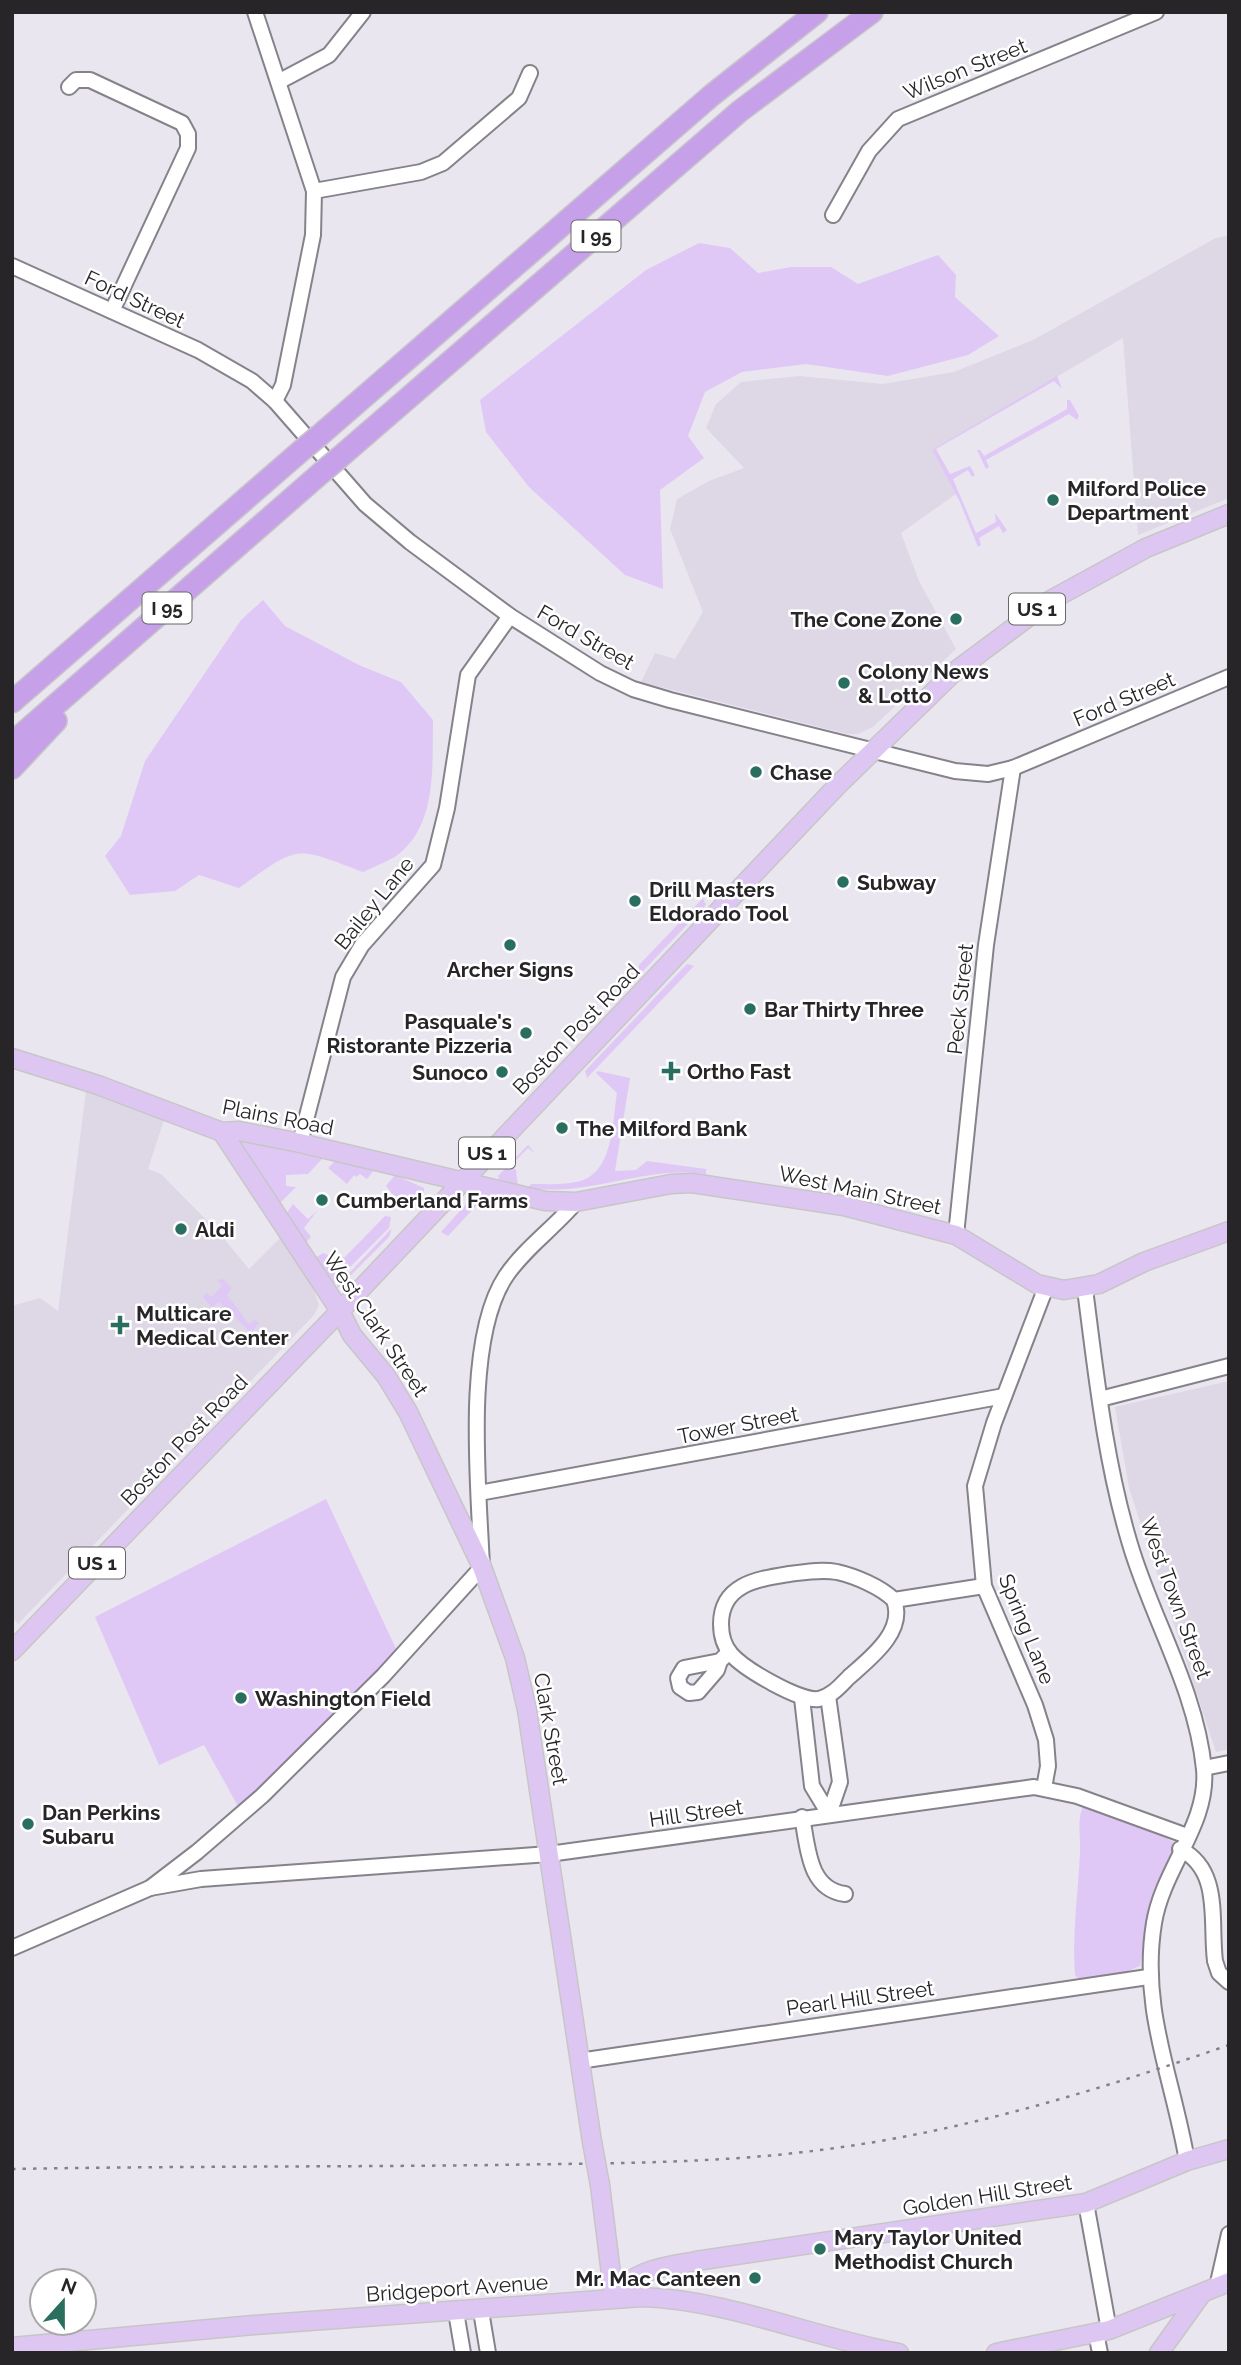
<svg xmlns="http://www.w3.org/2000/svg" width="1241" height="2365" font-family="Raleway,sans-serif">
<rect width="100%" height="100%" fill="#eae6ef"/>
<!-- built -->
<g fill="#ded7e6">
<polygon points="1229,235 1229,498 1138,535 1123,338 932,450 956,494 901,533 919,581 956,649 873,727 858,734 847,734 641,682 655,653 675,659 703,612 670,529 677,499 709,481 744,468 706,428 716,404 741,382 799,376 883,384 954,372 1033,340 1214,239"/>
<polygon points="86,1091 164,1120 148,1169 161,1174 221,1235 249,1269 281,1237 312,1285 319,1305 314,1315 18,1624 12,1617 12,1306 40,1298 58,1311"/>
<polygon points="1229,1381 1229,1749 1216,1752 1129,1488 1115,1407"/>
</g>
<!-- green -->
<g fill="#dfc8f6">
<polygon points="699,243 730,248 758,273 791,267 831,267 858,284 938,255 956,275 955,297 999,336 968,355 888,376 806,364 742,372 705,392 688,436 704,458 660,490 663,589 625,575 529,487 486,432 480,400 646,270"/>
<polygon points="1057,376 1062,389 1054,381 936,449 950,474 970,466 975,475 972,477 968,470 953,479 976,533 996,522 995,513 1007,530 1003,533 999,526 979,538 981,545 978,547 960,502 932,450"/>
<polygon points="1067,400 1070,400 1079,416 1077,420 1069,414 986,460 989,467 986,469 977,450 980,450 984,456 1067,409"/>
<path d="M263 600 285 626 361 666 401 682 433 720C432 767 438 829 393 858 384 863 373 867 363 872 294 846 300 844 239 888L199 875 175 891 130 895 105 856 121 836 145 761 241 620Z"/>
<polygon points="703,898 706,905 642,972 638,971 639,965"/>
<polygon points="687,964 694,966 587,1078 585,1071"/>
<path d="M598 1071 630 1078 615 1171 636 1170 647 1161 706 1169V1174C645 1165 589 1197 528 1188L531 1184C546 1184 562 1185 576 1182 614 1175 612 1123 617 1093L596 1073Z"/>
<polygon points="238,1138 323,1158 308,1174 286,1175 286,1186 296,1187 279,1204 236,1142"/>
<polygon points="528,1145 535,1153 528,1148 511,1165 516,1170 518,1186 500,1182 498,1176"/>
<polygon points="335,1161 374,1170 367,1179 360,1174 356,1177 354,1175 347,1184 328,1168"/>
<polygon points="395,1175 424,1188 424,1193 412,1205 405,1203 401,1205 386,1186"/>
<polygon points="489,1200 520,1207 520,1209 478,1204 448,1236 441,1232 467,1203"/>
<polygon points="293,1204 308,1219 317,1211 304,1228 311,1237 304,1244 286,1214"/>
<polygon points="385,1216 391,1217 389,1228 332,1285 315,1258 323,1253 336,1258 345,1257"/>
<polygon points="392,1228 389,1237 337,1289 337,1286"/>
<polygon points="223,1279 232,1288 227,1295 249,1324 255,1320 259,1323 247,1338 244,1336 248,1330 219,1302 212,1307 203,1298 206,1293 212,1297 222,1286 217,1280"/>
<polygon points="326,1499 398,1653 239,1808 204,1745 159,1765 95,1617"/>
<path d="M1084 1804 1152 1830 1175 1843 1154 1889 1140 1966 1126 1972 1079 1979 1075 1975C1072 1934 1078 1894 1080 1853 1081 1836 1076 1819 1084 1804Z"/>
</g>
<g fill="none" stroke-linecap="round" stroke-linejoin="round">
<defs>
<g id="minor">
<polyline points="255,12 314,191 313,235 283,385 275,401"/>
<polyline points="280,81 329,55 363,12"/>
<polyline points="69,87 76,80 90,80 182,123 188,134 188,148 112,311"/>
<polyline points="314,191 421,172 443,163 519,98 530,73"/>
<polyline points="833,215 869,151 898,119 1156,12"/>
<polyline points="12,266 198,350 252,381 275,401 365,504 410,542 510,616 600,673 633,689 670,700 955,771 988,774 1013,768 1229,677"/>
<polyline points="300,1143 343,977 362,945 433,865 447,808 468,675 510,616"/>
<polyline points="956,1235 986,945 1013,768"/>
<path d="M1085 1289C1096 1374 1105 1461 1130 1544 1152 1619 1196 1689 1204 1769 1209 1824 1163 1868 1154 1923 1140 2009 1173 2078 1187 2161"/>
<polyline points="1100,1399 1229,1366"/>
<polyline points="479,1493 1004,1396"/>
<path d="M894 1600C881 1587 855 1576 837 1572 821 1569 805 1572 789 1574 758 1579 721 1584 721 1624 721 1635 724 1646 731 1654 744 1669 800 1702 819 1699 832 1696 840 1686 849 1677 869 1659 906 1632 894 1600L984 1586"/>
<polyline points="720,1661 717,1670 698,1692 689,1693 680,1687 678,1678 684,1668 720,1661 729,1652"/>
<polyline points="802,1698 812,1786 829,1814 840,1782 828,1696"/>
<polyline points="1204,1768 1229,1763"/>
<polyline points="1044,1788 1048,1766 1046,1740 1035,1705 984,1586 975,1486 994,1423 1046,1287"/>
<path d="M802 1817C808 1847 808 1889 845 1894"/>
<path d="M1180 1849C1222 1870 1210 1921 1215 1961L1219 1973 1229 1982"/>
<polyline points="150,1888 201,1879 549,1854 1034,1787 1077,1796 1187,1836"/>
<path d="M12 1948 150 1888 197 1852 262 1796 383 1676 482 1567C479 1490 463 1340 506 1276 525 1248 554 1228 576 1202"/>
<polyline points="579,2061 1148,1977"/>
<polyline points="1086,2203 1109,2330"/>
<polyline points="1217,2287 1229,2234"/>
<polyline points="481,2311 488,2353"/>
<polyline points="456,2312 463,2353"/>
<polyline points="1096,2333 1100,2353"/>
</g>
<g id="major">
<polyline points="12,1058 98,1085 222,1132 239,1131 300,1143 545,1201 576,1202 671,1184 692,1183 844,1206 956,1235 1037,1284 1064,1290 1099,1284 1144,1262 1229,1231"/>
<polyline points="222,1132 340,1311 352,1335 386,1376 408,1412 482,1567 515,1658 527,1710 592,2142"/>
<polyline points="12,1651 340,1311 837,786 953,673 1051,600 1146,548 1229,514"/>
<polyline points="600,2185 614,2298"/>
<path d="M614 2298C632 2269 665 2267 696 2261L1086 2203 1187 2161 1229 2149"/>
<path d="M12 2347 254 2325 642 2297C730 2300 813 2338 899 2353"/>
<polyline points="996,2353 1109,2330 1229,2282"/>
<polyline points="1159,2353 1200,2296"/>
</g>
<g id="highway">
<polyline points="320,435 712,95 817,12"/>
<polyline points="340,457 740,111 872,12"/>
<polyline points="12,702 302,450"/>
<polyline points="12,743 321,473"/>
<polyline points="12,768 56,721"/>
</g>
</defs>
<!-- minor casing -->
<use href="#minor" stroke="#86828a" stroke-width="18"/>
<!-- major casing -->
<use href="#major" stroke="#c7c6c7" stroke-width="21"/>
<!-- highway casing -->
<use href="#highway" stroke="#c7c6c7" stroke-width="24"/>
<!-- minor -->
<use href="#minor" stroke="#fff" stroke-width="14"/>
<!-- major -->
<use href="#major" stroke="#ddc7f2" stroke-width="18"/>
<!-- highway -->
<use href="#highway" stroke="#c6a1ea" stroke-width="21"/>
<!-- rail -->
<path stroke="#848187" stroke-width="2.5" stroke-dasharray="3.5 7" stroke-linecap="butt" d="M12 2169C173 2166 334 2167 495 2165 606 2163 718 2164 828 2149 965 2131 1099 2090 1229 2045"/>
<defs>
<polyline id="major-bridge" points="592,2142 600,2185"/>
<g id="highway-bridge">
<polyline points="302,450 320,435"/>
<polyline points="321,473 340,457"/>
</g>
</defs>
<!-- major-bridge casing -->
<use href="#major-bridge" stroke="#c7c6c7" stroke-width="21" stroke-linecap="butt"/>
<!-- highway-bridge casing -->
<use href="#highway-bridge" stroke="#c7c6c7" stroke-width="24" stroke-linecap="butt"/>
<!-- major-bridge -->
<use href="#major-bridge" stroke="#ddc7f2" stroke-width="18"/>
<!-- highway-bridge -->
<use href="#highway-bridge" stroke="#c6a1ea" stroke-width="21"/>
</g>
<!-- markers -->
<g fill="#2a6e60" stroke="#fff" stroke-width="2.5">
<circle cx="1053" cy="500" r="7"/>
<circle cx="956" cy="619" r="7"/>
<circle cx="844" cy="683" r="7"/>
<circle cx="756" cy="772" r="7"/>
<circle cx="843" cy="882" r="7"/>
<circle cx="635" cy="901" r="7"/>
<circle cx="510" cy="945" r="7"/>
<circle cx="750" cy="1009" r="7"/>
<circle cx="526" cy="1033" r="7"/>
<path d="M667.5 1060.5h7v7h7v7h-7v7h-7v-7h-7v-7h7z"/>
<circle cx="502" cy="1072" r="7"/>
<circle cx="562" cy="1128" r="7"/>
<circle cx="322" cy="1200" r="7"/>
<circle cx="181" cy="1229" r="7"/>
<path d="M116.5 1314.5h7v7h7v7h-7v7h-7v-7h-7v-7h7z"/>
<circle cx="241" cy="1698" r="7"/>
<circle cx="28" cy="1824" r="7"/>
<circle cx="820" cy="2249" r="7"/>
<circle cx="755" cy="2278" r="7"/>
</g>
<g text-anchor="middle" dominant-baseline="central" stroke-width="5" stroke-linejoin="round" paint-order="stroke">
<!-- shield labels -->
<g fill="#fff" stroke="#686668" stroke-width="2">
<rect x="571.5" y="220.5" width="49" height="31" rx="5"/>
<rect x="142.5" y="592.5" width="49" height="31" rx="5"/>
<rect x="1009" y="593.5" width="56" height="31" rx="5"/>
<rect x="459" y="1137.5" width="56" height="31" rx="5"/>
<rect x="69" y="1547.5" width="56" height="31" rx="5"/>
</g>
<g font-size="19" font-weight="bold" fill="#272528">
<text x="596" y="236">I 95</text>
<text x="167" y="608">I 95</text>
<text x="1037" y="609">US 1</text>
<text x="487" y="1153">US 1</text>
<text x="97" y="1563">US 1</text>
</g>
<!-- street labels -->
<g font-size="21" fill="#272528" stroke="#fff">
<text transform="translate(965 69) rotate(-22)">Wilson Street</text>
<text transform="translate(135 299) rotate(25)">Ford Street</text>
<text transform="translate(586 637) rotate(30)">Ford Street</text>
<text transform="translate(1124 699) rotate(-23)">Ford Street</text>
<text transform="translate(374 903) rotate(-51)">Bailey Lane</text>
<text transform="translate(960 999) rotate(-84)">Peck Street</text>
<text transform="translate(576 1029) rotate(-46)">Boston Post Road</text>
<text transform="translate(278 1117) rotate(11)">Plains Road</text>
<text transform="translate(860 1190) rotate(12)">West Main Street</text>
<text transform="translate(376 1324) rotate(56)">West Clark Street</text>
<text transform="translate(738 1425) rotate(-11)">Tower Street</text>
<text transform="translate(184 1440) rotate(-46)">Boston Post Road</text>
<text transform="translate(1176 1598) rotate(70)">West Town Street</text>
<text transform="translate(1027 1629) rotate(68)">Spring Lane</text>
<text transform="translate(551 1729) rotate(80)">Clark Street</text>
<text transform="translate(696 1813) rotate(-8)">Hill Street</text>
<text transform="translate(860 1998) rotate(-8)">Pearl Hill Street</text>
<text transform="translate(987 2195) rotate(-9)">Golden Hill Street</text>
<text transform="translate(457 2288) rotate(-4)">Bridgeport Avenue</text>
</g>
<!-- poi labels -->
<g font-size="21" font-weight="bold" fill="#272528" stroke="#fff" text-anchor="start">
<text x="1067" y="488">Milford Police<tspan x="1067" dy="24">Department</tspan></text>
<text x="942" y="619" text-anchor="end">The Cone Zone</text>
<text x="858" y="671">Colony News<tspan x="858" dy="24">&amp; Lotto</tspan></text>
<text x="770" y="772">Chase</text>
<text x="857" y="882">Subway</text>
<text x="649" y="889">Drill Masters<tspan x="649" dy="24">Eldorado Tool</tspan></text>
<text x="510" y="969" text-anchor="middle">Archer Signs</text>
<text x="764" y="1009">Bar Thirty Three</text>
<text x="512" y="1021" text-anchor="end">Pasquale's<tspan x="512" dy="24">Ristorante Pizzeria</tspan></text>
<text x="687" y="1071">Ortho Fast</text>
<text x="488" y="1072" text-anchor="end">Sunoco</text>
<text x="576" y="1128">The Milford Bank</text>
<text x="336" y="1200">Cumberland Farms</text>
<text x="195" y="1229">Aldi</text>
<text x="136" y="1313">Multicare<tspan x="136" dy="24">Medical Center</tspan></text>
<text x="255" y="1698">Washington Field</text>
<text x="42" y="1812">Dan Perkins<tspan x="42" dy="24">Subaru</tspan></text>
<text x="834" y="2237">Mary Taylor United<tspan x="834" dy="24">Methodist Church</tspan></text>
<text x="741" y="2278" text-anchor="end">Mr. Mac Canteen</text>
</g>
</g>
<!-- border -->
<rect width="1241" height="2365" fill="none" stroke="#272528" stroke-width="28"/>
<!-- north arrow -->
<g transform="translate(63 2302) rotate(21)"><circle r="33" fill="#ffffff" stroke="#a9a8a9" stroke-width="2"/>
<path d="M0-5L12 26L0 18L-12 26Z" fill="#2a6e60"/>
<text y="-10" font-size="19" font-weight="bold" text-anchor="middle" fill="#272528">N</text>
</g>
</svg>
